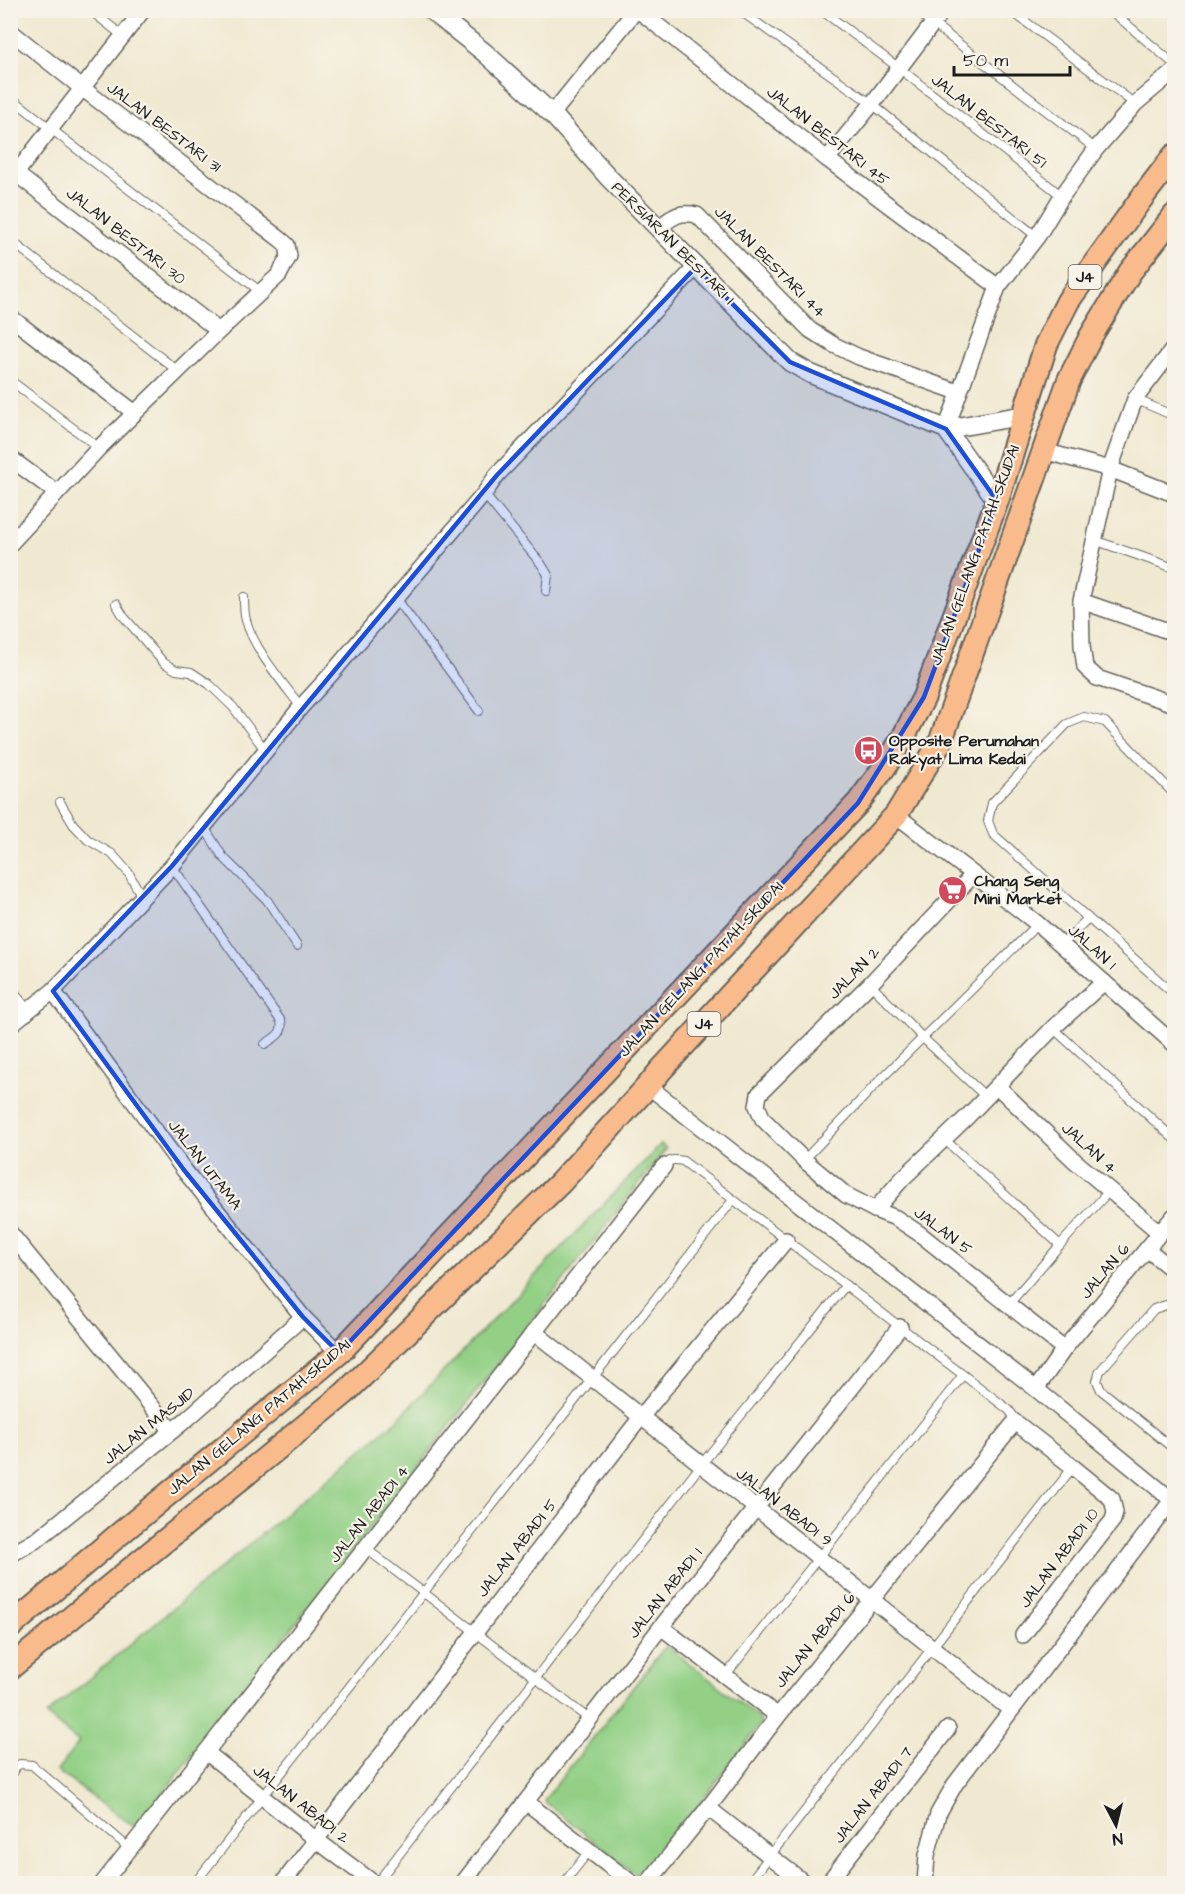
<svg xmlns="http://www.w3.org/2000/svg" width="1185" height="1894" font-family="'Architects Daughter',sans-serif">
<rect width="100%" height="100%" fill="#f7f3e8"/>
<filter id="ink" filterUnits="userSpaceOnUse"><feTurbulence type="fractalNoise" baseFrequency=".0167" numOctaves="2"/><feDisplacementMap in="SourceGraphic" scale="12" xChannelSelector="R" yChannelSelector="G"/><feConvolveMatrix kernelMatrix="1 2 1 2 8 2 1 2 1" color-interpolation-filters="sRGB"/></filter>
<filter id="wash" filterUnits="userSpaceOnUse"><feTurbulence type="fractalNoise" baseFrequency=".008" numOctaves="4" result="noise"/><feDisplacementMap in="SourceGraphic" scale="24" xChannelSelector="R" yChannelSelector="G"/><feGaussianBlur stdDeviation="1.35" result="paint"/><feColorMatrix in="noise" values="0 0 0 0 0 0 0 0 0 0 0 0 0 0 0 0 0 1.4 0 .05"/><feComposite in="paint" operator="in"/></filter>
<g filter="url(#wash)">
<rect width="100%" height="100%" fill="#f0e9d1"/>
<!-- green -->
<g fill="#93d086" stroke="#587651" stroke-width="1.5">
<polygon points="661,1144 666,1149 138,1825 133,1826 57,1771 79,1742 46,1715 396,1421"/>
<polygon points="669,1647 760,1719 760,1725 644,1876 639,1877 545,1802 545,1799 664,1648"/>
</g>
</g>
<g filter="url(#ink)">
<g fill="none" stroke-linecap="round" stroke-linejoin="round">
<defs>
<g id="service">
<polyline points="90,10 123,36"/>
<polyline points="739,10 872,104 1037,237"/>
<polyline points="821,10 899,68 1062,196"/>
<polyline points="915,10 1096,149"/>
<polyline points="1010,10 1135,104"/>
<polyline points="1110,10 1174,64"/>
<polyline points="10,97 261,292"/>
<polyline points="10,240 178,371"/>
<polyline points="10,380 99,448"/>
<polyline points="1135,399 1174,416"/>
<polyline points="484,494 542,565 548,575 546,591"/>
<polyline points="1094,540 1174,568"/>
<path d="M244 597C244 604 244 613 246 620 253 648 283 683 301 707"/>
<polyline points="396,598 479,711"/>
<polyline points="116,604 124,617 164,663 176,670 191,672 209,684 233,707 266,751"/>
<polyline points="60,802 73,824 88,840 112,854 128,872 142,897"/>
<polyline points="204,827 223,857 267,900 297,946"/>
<path d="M172 866 281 1021C284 1034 275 1037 265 1044"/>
<polyline points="1088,918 1174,994"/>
<polyline points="1062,945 1088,918 993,834 988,821 992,803 1067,724 1084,717 1105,722 1174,794"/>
<polyline points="870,984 923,1038 986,1097"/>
<polyline points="1053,1028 1174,1139"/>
<polyline points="944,1139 1060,1245 1110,1190"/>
<polyline points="804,1160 881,1079 1038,924"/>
<path d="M664 1166C670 1159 674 1159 683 1161L1009 1410 1014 1417 1015 1422"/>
<polyline points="1009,1304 1060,1245"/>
<polyline points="1174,1308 1166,1305 1154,1309 1100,1371 1097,1381 1101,1390 1174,1449"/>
<polyline points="365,1548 589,1719"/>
<polyline points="725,1676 963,1375"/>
<polyline points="11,1769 20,1764 32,1765 129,1848"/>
<polyline points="194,1884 733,1200"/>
<polyline points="376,1884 701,1465 846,1285"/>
<polyline points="563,1884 590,1850"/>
<polyline points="748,1884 1073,1467"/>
</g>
<g id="minor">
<polyline points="638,10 827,159 998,287"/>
<polyline points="10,31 82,88 280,239 287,245 289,256 279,275 219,331 99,448 10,544"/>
<polyline points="552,114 636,10"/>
<polyline points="827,159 872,104 943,10"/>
<polyline points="10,169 219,331"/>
<polyline points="10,181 143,10"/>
<path d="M658 228C673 217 677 211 697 215L810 330 834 345 859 357 958 392"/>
<polyline points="10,317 135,413"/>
<polyline points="1174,348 1135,399 1110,469 1081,601 1082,646 1085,667 1097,678 1174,704"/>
<polyline points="946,429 998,287 1037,237 1062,196 1096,149 1135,104 1174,71"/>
<polyline points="1044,451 1110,469 1174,494"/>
<polyline points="10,458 57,493"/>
<polyline points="1081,601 1174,633"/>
<polyline points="896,815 1038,924 1174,1044"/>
<polyline points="973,875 870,984 759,1094 757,1106 763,1119 804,1160 846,1195 875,1210 896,1218 920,1234 1064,1349"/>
<polyline points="53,991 184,1170 303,1317 339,1353"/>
<polyline points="10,993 26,1013"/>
<polyline points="10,1025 53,991 172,866 301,707 333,672 484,494 497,475 696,267"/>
<polyline points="648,1086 1036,1389 1172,1500 955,1784 938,1814 927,1855 925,1884"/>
<polyline points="997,1086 1075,1161 1160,1233"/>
<polyline points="875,1210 902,1179 966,1118 1053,1028 1104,982"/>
<polyline points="10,1233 172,1431"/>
<polyline points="1147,1249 1174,1271"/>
<polyline points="534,1332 1011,1710"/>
<polyline points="1036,1389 1064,1349 1174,1216"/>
<polyline points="10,1555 38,1539 187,1419 303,1317"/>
<polyline points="661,1627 778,1716"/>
<polyline points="206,1752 315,1839 375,1884"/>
<polyline points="10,1769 11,1769"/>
<polyline points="526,1802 633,1884"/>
<polyline points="708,1808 806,1884"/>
<polyline points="102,1884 206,1752 664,1166"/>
<polyline points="282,1884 641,1417 786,1240"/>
<polyline points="462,1884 661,1627 900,1327"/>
<polyline points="647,1884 708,1808 778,1716 1015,1422 1073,1467 1112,1499 1115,1512 1113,1520 1023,1635"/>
<polyline points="827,1884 948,1729"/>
</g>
<g id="tertiary">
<polyline points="431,10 485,53 552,114 610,179 790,362 811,374 946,429 997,501"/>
<polyline points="946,429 1025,415"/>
</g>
<g id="primary">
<polyline points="10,1627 116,1537 339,1353 858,803 886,765 903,738 924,697 997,501 1046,345 1068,301 1141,199 1174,156"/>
<polyline points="10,1668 345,1393 560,1183 648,1086 661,1070 896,815 940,743 1069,380 1091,336 1130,272 1174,216"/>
</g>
</defs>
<!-- service casing -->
<use href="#service" stroke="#66645b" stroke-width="10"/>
<!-- minor casing -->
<use href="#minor" stroke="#66645b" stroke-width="18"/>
<!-- tertiary casing -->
<use href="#tertiary" stroke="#66645b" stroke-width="21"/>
<!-- primary casing -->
<use href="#primary" stroke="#66645b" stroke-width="26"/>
<!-- service -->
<use href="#service" stroke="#fff" stroke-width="8"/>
<!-- minor -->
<use href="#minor" stroke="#fff" stroke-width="15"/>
<!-- tertiary -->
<use href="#tertiary" stroke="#fff" stroke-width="18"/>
<!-- primary -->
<use href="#primary" stroke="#fabb8c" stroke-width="22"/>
</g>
</g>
<!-- marked area -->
<path fill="#1d4ed8" fill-opacity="0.2" stroke="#1d4ed8" stroke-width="4.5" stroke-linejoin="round" d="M696 267 790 362 946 429 997 501 924 697 858 803 339 1353 303 1317 184 1170 53 991 172 866 497 475Z"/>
<!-- icons -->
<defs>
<symbol id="bus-disc" viewBox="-11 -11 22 22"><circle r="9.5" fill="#d1495b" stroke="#f7f3e8"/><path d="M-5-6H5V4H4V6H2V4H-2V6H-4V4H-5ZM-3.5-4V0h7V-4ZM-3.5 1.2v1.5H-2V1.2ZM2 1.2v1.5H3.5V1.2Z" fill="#fff"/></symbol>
<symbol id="supermarket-disc" viewBox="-11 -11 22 22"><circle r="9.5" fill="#d1495b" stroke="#f7f3e8"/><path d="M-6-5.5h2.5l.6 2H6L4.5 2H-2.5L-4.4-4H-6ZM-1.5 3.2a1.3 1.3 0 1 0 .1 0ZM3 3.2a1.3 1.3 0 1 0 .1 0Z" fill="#fff"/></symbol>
</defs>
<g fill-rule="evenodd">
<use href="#bus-disc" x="852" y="734" width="33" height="33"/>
<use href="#supermarket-disc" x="936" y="874" width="33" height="33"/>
</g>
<g text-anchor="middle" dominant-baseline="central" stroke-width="4.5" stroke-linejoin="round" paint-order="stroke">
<!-- shield labels -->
<g fill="#f7f3e8" stroke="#5e5c59" stroke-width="1.5">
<rect x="1068.5" y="265" width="33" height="24" rx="4.5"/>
<rect x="687.5" y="1012" width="33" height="24" rx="4.5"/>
</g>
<g font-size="15" font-weight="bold" fill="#1c1c1c">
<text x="1085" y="277">J4</text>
<text x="704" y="1024">J4</text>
</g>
<!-- street labels -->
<g font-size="16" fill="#1c1c1c" stroke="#f7f3e8">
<text transform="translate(989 121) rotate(38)">JALAN BESTARI 51</text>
<text transform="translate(164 127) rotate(37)">JALAN BESTARI 31</text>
<text transform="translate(828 136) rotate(38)">JALAN BESTARI 45</text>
<text transform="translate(126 236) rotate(38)">JALAN BESTARI 30</text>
<text transform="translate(673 243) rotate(45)">PERSIARAN BESTARI 1</text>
<text transform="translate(770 262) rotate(45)">JALAN BESTARI 44</text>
<text transform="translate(975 555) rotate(-70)">JALAN GELANG PATAH-SKUDAI</text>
<text transform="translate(1092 947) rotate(42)">JALAN 1</text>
<text transform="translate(701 969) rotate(-47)">JALAN GELANG PATAH-SKUDAI</text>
<text transform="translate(854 973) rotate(-46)">JALAN 2</text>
<text transform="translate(1089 1148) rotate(42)">JALAN 4</text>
<text transform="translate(205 1165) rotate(52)">JALAN UTAMA</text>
<text transform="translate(943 1231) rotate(37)">JALAN 5</text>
<text transform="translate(1105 1271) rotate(-50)">JALAN 6</text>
<text transform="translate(259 1417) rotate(-40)">JALAN GELANG PATAH-SKUDAI</text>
<text transform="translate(149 1426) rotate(-39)">JALAN MASJID</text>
<text transform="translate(784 1507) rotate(38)">JALAN ABADI 9</text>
<text transform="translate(369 1514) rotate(-52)">JALAN ABADI 4</text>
<text transform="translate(517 1548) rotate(-52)">JALAN ABADI 5</text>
<text transform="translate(1059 1558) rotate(-53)">JALAN ABADI 10</text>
<text transform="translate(665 1593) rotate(-52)">JALAN ABADI 1</text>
<text transform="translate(815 1640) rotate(-51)">JALAN ABADI 6</text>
<text transform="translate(873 1795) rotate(-52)">JALAN ABADI 7</text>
<text transform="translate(301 1804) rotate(38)">JALAN ABADI 2</text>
</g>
<!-- poi labels -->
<g font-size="16" font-weight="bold" fill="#1c1c1c" stroke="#f7f3e8" text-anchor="start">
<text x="889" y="741">Opposite Perumahan<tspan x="889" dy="18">Rakyat Lima Kedai</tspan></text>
<text x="974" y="881">Chang Seng<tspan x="974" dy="18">Mini Market</tspan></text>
</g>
</g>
<!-- margin -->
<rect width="1185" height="1894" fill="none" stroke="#f7f3e8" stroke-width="36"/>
<!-- north arrow -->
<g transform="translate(1116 1825) rotate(173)" stroke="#f7f3e8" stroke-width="4.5" paint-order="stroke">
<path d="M0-4.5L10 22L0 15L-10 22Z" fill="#1c1c1c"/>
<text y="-9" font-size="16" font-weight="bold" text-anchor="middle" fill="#1c1c1c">N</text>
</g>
<!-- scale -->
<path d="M954 66v9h116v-9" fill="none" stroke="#1c1c1c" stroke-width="3"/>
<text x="963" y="66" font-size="18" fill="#1c1c1c" stroke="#f7f3e8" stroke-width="4.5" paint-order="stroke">50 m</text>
</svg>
